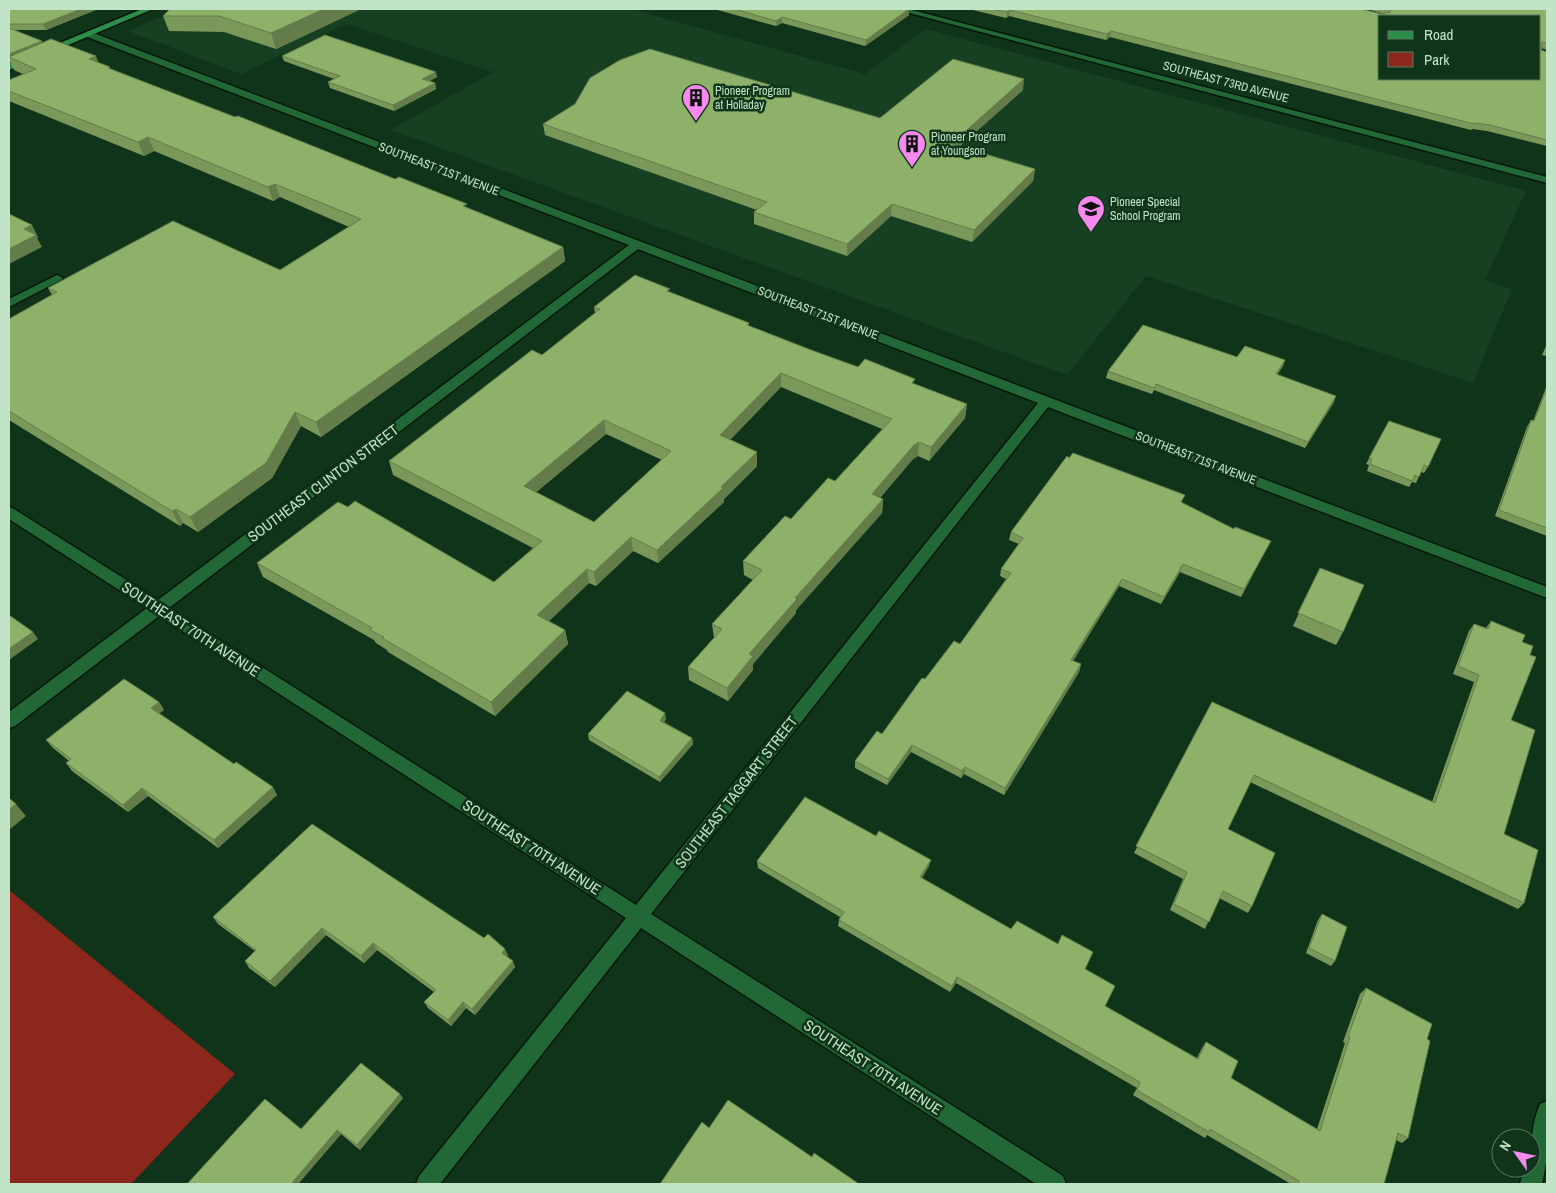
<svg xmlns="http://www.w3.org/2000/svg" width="1556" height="1193" font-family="'Archivo Narrow',sans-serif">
<rect width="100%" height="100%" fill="#0f3419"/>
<!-- built -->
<polygon fill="#174022" points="180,9 631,9 865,74 926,29 1526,191 1485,280 1512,289 1473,383 1146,276 1067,375 391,130 493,72 346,24 241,74 128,31"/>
<!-- green -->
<polygon fill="#8c271c" points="9,890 235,1074 131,1184 9,1184"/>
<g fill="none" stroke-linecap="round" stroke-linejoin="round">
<defs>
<g id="minor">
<polygon points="895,9 908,9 1547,177 1547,183"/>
<path d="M88 31 1547 587V598L1048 407 651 914 1063 1176 1066 1184H1036L641 928 440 1184H416L419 1176 626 918 159 616 15 726 9 728V712L147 608 9 519V507L14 509 158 600 629 245 85 36 84 34ZM638 249 1038 403 636 905 169 608Z"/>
<polygon points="57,275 63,278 61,280 9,307 9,299"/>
<path d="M1547 1101V1158L1542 1184H1520L1524 1168H1531C1531 1145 1531 1125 1540 1104Z"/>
</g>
<polygon id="major" points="142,9 153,9 9,70 9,64"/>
</defs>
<!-- minor casing -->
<use href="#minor" stroke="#041909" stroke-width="3"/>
<!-- major casing -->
<use href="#major" stroke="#041909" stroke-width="3"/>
<!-- minor -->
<use href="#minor" fill="#226836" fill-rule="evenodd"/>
<!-- major -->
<use href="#major" fill="#2d8d4a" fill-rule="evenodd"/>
</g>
<!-- wall -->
<g fill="#7a985a" fill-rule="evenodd">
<polygon points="9,9 98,9 46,30 13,30 42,43 99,63 111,69 468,208 563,247 565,261 321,437 301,426 272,478 198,532 183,523 180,526 9,420 9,319 52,295 48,288 280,270 349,227 280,197 273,201 154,151 144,156 9,101 9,80 23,74 14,70 10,62 9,62"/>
<polygon points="361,9 276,49 224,32 169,31 163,16"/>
<polygon points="714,9 909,9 909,15 865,46 782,23 776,26"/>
<polygon points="969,9 1361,9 1382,14 1384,14 1367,9 1547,9 1547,50 1541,48 1541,50 1547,52 1547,146 1487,131 1472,129 1471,130 1110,37 1106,40 1009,16 1006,18"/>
<polygon points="282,56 437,77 429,81 435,83 436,89 394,111 330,88 328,82 334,79 284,61"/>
<polygon points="1023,90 960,146 1035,169 1033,181 972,242 891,216 847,256 754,224 754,212 757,210 545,135 543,124 880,118"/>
<path d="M670 292 749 323V326L811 350 858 367 915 384 967 404 965 418 929 461 918 456 913 459 880 498 883 499 882 513 796 610V613L753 664V670L728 701 689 680 688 667 714 638 712 624 753 580 744 575 743 561 791 519 835 481 882 429 781 387 730 440 757 452V466L724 499V502L658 563 633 551 596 586 589 583 549 621 565 630 568 644 495 716 388 652 387 650 376 643 374 640 263 577 257 563 494 582 533 548 393 475 389 461 542 355 595 313 594 307ZM606 434 662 460 594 522 536 492Z"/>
<polygon points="1547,344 1547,356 1542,355"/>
<polygon points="1237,357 1285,360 1283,366 1277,374 1334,402 1305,448 1154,390 1152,394 1106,378 1108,371"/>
<polygon points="1547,385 1547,536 1495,516 1527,427 1531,420 1533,421"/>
<polygon points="1389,421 1428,467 1424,473 1421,472 1416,483 1412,482 1409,487 1367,471 1369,465 1366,464"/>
<polygon points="1182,503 1267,548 1241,597 1180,572 1161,604 1119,586 1073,661 1081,664 1079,672 1004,795 964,774 961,778 911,752 887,785 855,768 855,761 882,734 925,679 960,644 1006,579 1000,576 1001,569 1019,544 1009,540 1011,532"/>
<polygon points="1320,568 1343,632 1336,645 1293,626"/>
<polygon points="1491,621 1522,642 1511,720 1504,834 1524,903 1518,909 1250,782 1228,829 1252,906 1248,913 1219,898 1205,929 1170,910 1183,879 1134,853 1212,702 1432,802 1474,682 1453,674 1469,631 1474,624 1486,628"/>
<polygon points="159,702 164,710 159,713 277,795 218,848 148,796 128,812 72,771 66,763 69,761 52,747 46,740"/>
<polygon points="666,719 664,722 692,738 693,744 660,782 589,740 588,734"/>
<polygon points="312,824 508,955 507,956 515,967 475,1015 466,1008 451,1026 428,1008 424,1002 434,992 377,950 364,963 326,935 275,987 249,968 245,961 255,951 218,924 213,917"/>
<polygon points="757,861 929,866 922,878 1011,929 1085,969 1105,1006 1197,1058 1202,1048 1206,1042 1231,1078 1317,1129 1345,1043 1343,1042 1360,994 1366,988 1427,1039 1408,1138 1402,1143 1396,1140 1384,1184 1291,1184 1207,1135 1205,1138 1133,1095 1137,1088 956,983 950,992 838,926 839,920 840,917 758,868"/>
<polygon points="1322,914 1335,961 1331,966 1306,953 1318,920"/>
<polygon points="403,1098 360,1150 341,1134 298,1184 187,1184 301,1129"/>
</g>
<!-- shaded-wall -->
<g fill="#637c4a">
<polygon points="81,9 98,9 46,30 43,24"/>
<polygon points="324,9 361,9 276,49 271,33"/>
<polygon points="909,9 909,15 865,46 866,40"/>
<polygon points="1010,10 1009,16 1006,18 1007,12"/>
<polygon points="782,17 782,23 776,26 776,21"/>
<polygon points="1111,31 1110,37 1106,40 1107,34"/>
<polygon points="42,41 45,47 9,57 9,54"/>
<polygon points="96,56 101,69 89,59"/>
<polygon points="436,72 437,77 423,85 422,79"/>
<polygon points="1024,79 1023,90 950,155 951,144"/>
<polygon points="435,83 436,89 394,111 393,105"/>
<polygon points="148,137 154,151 144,156 138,142"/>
<polygon points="1035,169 1033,181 972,242 974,230"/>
<polygon points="275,184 280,197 273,201 268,187"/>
<polygon points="892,204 891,216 847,256 847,244"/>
<polygon points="32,225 38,237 37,238 42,247 9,264 9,249 24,229"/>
<polygon points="563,247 565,261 321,437 316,422"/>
<polygon points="1285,360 1283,366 1274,380 1276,374"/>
<polygon points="781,373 781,387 721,449 720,435"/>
<polygon points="1336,396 1334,402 1305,448 1308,442"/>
<polygon points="967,404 965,418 929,461 931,447"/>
<polygon points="295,412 301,426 272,478 198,532 190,517"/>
<polygon points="604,420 606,434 527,500 524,486"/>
<polygon points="919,442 918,456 913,459 871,508 872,494 914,445"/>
<polygon points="757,452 757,466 724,499 724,502 658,563 657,550"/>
<polygon points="883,499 882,513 796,610 796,613 753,664 753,670 728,701 727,688 749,654 795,598"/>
<polygon points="176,509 183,523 180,526 172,511"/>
<polygon points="631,537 633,551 596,586 594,572"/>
<polygon points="1271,541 1267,548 1241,597 1244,589"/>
<polygon points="1183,564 1180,572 1161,604 1164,597"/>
<polygon points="587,569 589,583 541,628 537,615"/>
<polygon points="1122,579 1119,586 1069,667 1071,660"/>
<polygon points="565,630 568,644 495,716 491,702"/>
<polygon points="33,632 38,639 9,660 9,649"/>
<polygon points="1081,664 1079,672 1004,795 1005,788"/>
<polygon points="159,702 164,710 156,716 151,708"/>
<polygon points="665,713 666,719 661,727 660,721"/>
<polygon points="692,738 693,744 660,782 659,777"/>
<polygon points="912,745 911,752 887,785 888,779"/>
<polygon points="965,767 964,774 961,778 962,771"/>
<polygon points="273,787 277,795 218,848 214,840"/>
<polygon points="142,788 148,796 128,812 123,805"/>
<polygon points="16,804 26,816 9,830 9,810"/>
<polygon points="931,860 929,866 919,883 920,877"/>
<polygon points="322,928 326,935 275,987 270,981"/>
<polygon points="373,943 377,950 364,963 361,956"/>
<polygon points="505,949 508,955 504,959 502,953"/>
<polygon points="513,961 515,967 475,1015 472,1009"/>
<polygon points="957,977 956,983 950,992 952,986"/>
<polygon points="463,1002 466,1008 451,1026 448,1020"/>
<polygon points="400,1094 403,1098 360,1150 357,1145"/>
<polygon points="337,1130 341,1134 298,1184 291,1184"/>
</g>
<!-- building -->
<g fill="#8eb169" stroke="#637c4a" fill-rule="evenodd">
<polygon points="9,9 81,9 43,24 9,24"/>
<polygon points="170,9 324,9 271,33 219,16 163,16"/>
<polygon points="734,9 909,9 866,40 782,17 776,21"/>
<path d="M992 9H1361L1382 14 1390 12 1391 9H1389H1547V43L1542 42 1541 50 1547 52V140L1490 125 1475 123 1474 124 1111 31 1107 34 1010 10 1007 12ZM1380 16H1540V79H1380Z"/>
<polygon points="9,28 42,41 9,54"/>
<polygon points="325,35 436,72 422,79 435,83 393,105 328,82 340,76 282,56"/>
<polygon points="51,39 96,56 89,59 110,67 108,68 235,117 238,116 395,179 399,177 467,204 463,206 563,247 316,422 295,412 266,463 190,517 176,509 172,511 9,411 9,319 57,292 48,288 173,221 280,270 361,219 275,184 268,187 148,137 138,142 9,91 9,80 36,69 9,57"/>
<polygon points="650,49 880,118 953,59 1024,79 951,144 1035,169 974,230 892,204 847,244 754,212 767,202 543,124 575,104 590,78 620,60"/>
<polygon points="9,214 32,225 24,229 36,235 9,249"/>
<path d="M635 275 670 289 667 291 749 323 747 325 811 350 858 367 865 359 915 379 912 383 967 404 931 447 919 442 914 445 872 494 883 499 795 598 797 599 749 654 753 656 727 688 688 667 722 629 712 624 762 570 743 561 785 516 791 519 828 478 835 481 892 419 781 373 720 435 757 452 721 487 723 488 657 550 631 537 594 572 587 569 537 615 565 630 491 702 382 638 384 637 370 630 372 628 257 563 338 502 348 507 355 501 494 582 542 541 389 461 532 350 542 355 600 309 594 307ZM604 420 671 451 594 522 524 486Z"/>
<polygon points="1143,325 1237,357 1245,346 1285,360 1276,374 1336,396 1308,442 1156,384 1154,388 1108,371"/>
<polygon points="1547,388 1547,528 1499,510 1531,420 1534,421"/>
<polygon points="1389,421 1441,439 1428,467 1424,465 1419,477 1415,475 1412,481 1370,464 1372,459 1369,458"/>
<polygon points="1073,453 1185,495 1181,502 1234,529 1235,527 1271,541 1244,589 1183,564 1164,597 1122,579 1071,660 1081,664 1005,788 965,767 962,771 912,745 888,779 855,761 877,731 882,734 922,678 925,679 954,641 960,644 1011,573 1001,569 1023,538 1011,532 1067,456 1069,458"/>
<polygon points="1320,568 1364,585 1343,632 1298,613"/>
<polygon points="9,615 33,632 9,649"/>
<polygon points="1491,621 1525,635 1522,642 1533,646 1530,655 1536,657 1511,720 1535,730 1504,834 1538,850 1524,903 1254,775 1228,829 1275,853 1252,906 1223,891 1209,922 1174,904 1187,872 1136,846 1212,702 1435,803 1479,675 1458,666 1474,624 1488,629"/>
<polygon points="124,679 159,702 151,708 234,764 236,762 273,787 214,840 142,788 123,805 66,763 71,759 46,740"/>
<polygon points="627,691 665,713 660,721 692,738 659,777 588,734"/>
<polygon points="805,797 876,836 879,831 931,860 920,877 1011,929 1017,921 1058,944 1062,935 1093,952 1085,969 1115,986 1105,1006 1198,1059 1206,1042 1238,1061 1231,1078 1320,1131 1350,1037 1348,1036 1366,988 1432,1024 1427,1039 1430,1041 1408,1138 1398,1133 1384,1184 1298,1184 1299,1181 1210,1129 1209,1132 1137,1090 1140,1082 957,977 952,986 839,920 844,912 757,861"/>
<polygon points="9,798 16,804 9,810"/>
<polygon points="312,824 484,938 488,934 505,949 502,953 513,961 472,1009 463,1002 448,1020 424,1002 436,990 373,943 361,956 322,928 270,981 245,961 256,950 213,917"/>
<polygon points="1322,914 1347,927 1335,961 1309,948"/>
<polygon points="361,1063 400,1094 357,1145 337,1130 291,1184 187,1184 265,1099 301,1129"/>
<polygon points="728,1100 812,1157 814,1153 859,1184 660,1184 702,1122 709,1128"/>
</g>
<!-- icons -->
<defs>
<symbol id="building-pin" viewBox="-11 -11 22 30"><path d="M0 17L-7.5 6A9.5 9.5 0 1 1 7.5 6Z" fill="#f689ee" stroke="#0f3419"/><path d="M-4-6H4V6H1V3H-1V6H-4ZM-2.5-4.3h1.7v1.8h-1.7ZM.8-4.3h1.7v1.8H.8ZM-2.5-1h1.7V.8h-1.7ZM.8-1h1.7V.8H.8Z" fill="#111"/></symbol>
<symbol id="school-pin" viewBox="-11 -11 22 30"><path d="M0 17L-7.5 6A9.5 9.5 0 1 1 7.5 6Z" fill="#f689ee" stroke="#0f3419"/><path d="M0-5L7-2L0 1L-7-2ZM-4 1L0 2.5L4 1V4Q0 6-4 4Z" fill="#111"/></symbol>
</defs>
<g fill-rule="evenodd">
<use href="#building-pin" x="680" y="82" width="32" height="43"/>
<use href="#building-pin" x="896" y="128" width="32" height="43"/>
<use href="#school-pin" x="1075" y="193" width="32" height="43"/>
</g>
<g text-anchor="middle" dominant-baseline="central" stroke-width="5" stroke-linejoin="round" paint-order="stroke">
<!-- far-street labels -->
<g font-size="12" fill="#c1e3c6" stroke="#0f3419">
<text transform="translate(1226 82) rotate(15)">SOUTHEAST 73RD AVENUE</text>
<text transform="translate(439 169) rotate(21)">SOUTHEAST 71ST AVENUE</text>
<text transform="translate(818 313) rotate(21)">SOUTHEAST 71ST AVENUE</text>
<text transform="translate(1196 458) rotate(21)">SOUTHEAST 71ST AVENUE</text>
</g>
<!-- far-poi labels -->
<g font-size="12" fill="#c1e3c6" stroke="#0f3419" text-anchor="start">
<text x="715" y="91">Pioneer Program<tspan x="715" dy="14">at Holladay</tspan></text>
<text x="931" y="137">Pioneer Program<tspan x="931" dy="14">at Youngson</tspan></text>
<text x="1110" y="202">Pioneer Special<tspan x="1110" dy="14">School Program</tspan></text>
</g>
<!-- street labels -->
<g font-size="15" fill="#c1e3c6" stroke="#0f3419">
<text transform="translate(323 483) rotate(-37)">SOUTHEAST CLINTON STREET</text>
<text transform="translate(191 629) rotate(33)">SOUTHEAST 70TH AVENUE</text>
<text transform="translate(736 792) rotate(-52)">SOUTHEAST TAGGART STREET</text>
<text transform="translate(532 847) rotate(33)">SOUTHEAST 70TH AVENUE</text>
<text transform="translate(873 1067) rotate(33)">SOUTHEAST 70TH AVENUE</text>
</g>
</g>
<!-- border -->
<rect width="1556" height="1193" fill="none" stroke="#c1e3c6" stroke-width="20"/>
<!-- legend -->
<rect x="1378" y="15" width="162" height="65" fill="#0f3419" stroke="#567a5e"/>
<rect x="1388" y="31" width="25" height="8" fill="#2d8d4a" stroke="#567a5e"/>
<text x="1424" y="40" font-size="15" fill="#c1e3c6">Road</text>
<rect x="1388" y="52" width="25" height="15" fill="#8c271c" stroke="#567a5e"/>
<text x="1424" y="65" font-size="15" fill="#c1e3c6">Park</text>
<!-- north arrow -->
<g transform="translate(1516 1153) rotate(303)"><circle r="24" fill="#0f3419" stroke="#567a5e"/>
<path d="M0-4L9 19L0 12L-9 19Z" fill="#f689ee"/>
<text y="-8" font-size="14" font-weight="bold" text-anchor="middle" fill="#c1e3c6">N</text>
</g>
</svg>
